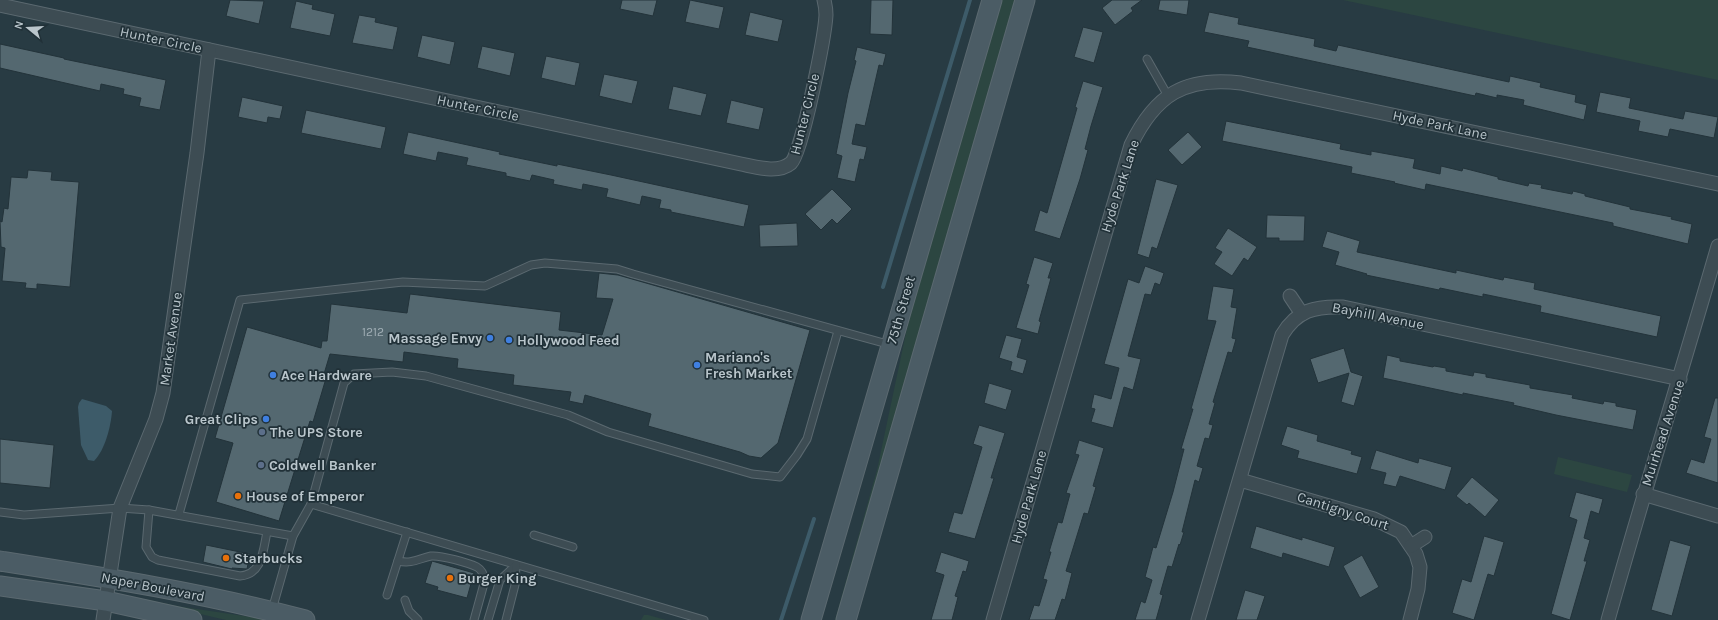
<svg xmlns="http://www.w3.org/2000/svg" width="1718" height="620" font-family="Karla,sans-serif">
<rect width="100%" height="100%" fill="#283b43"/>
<!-- green -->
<g fill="#2c4641">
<polygon points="1001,0 1016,0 837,620 835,620 877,470 913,300"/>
<polygon points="1343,0 1718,0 1718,80"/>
<polygon points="1558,457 1632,475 1627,492 1554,474"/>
<polygon points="139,598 183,607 271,620 226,620 140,600"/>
<polygon points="644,615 648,615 666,620 641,620"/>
</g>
<!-- water -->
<path fill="#3d5b69" d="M82 399 106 406 112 411C111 426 105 450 94 461L88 460 81 445 78 407 79 403Z"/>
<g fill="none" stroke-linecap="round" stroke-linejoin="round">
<!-- stream -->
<g stroke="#3d5b69" stroke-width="4">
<polyline points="883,287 970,0"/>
<polyline points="781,620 814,519"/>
</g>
</g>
<!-- building -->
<g fill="#546870" stroke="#23333a">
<polygon points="230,0 264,1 259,24 226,16"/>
<polygon points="622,0 657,0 653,16 620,9"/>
<polygon points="690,0 724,7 719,29 685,22"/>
<polygon points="871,0 893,0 892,35 870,34"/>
<polygon points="1112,0 1142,0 1131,8 1133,11 1115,25 1102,8"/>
<polygon points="1160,0 1189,0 1187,15 1158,10"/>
<polygon points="296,1 313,5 312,9 335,14 330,36 290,28"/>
<polygon points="750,12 783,20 778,42 745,35"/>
<polygon points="1209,12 1239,18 1238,24 1315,39 1314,46 1336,51 1338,45 1509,82 1510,76 1541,83 1540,87 1576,95 1575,102 1587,105 1584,120 1523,105 1524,100 1497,95 1497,98 1476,93 1475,96 1247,47 1249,41 1204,32"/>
<polygon points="359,15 376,18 375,22 398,27 393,50 352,43"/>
<polygon points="1083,27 1103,32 1094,63 1074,57"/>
<polygon points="422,35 455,42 450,65 417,57"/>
<polygon points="0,44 64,58 64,59 166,80 160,110 139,106 141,98 123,94 124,89 101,84 100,91 0,68"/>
<polygon points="482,46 515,53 510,76 477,68"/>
<polygon points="857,47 886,54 883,66 879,65 865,126 856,124 852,144 867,147 864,160 860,159 855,182 837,178 842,156 836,154 848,93 856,61 854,60"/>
<polygon points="546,56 580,63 575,86 541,78"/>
<polygon points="604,74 638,81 632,104 599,96"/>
<polygon points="1083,81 1103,87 1091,126 1085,149 1088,150 1080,179 1060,239 1034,231 1040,210 1047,213 1077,108 1075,107"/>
<polygon points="673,86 707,94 701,116 668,109"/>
<polygon points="1600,92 1631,98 1629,108 1683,119 1685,111 1718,117 1714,138 1670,129 1668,137 1638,131 1640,121 1596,112"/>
<polygon points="242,97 283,106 280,119 268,117 267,123 238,117"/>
<polygon points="731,100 764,108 759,130 726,123"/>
<polygon points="306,110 386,127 381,149 301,133"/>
<polygon points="1226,121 1341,144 1340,149 1371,155 1371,151 1415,159 1413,168 1440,174 1441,166 1462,171 1463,168 1498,177 1498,179 1528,186 1529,183 1542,185 1541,188 1572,194 1573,191 1585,194 1585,196 1630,207 1630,209 1672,217 1671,219 1692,224 1688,244 1613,226 1613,223 1426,184 1425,190 1394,183 1395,182 1351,173 1352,167 1222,141"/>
<polygon points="408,132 500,152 499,154 557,166 557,164 611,175 749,205 744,227 671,212 671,210 659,208 661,200 642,196 640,205 606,197 608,189 583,184 582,190 553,184 554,180 532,175 530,181 506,176 506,173 466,165 468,158 438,152 436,161 403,154"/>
<polygon points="1188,132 1202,147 1182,165 1168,150"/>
<polygon points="28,170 52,172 51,180 79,182 70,287 37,284 37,289 25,288 26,283 2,281 5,248 1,247 0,221 2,222 4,208 8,209 11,177 27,178"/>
<polygon points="1156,179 1178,185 1157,249 1152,247 1149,258 1137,254"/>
<polygon points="832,189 852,209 837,224 832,219 821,230 805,214"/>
<polygon points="1267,215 1305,216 1304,241 1279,241 1279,238 1266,238"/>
<polygon points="797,223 798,246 760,247 759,225"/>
<polygon points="1228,228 1257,247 1248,261 1244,258 1232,276 1214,264 1222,252 1215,248"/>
<polygon points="1327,231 1360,241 1357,252 1456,273 1456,270 1503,280 1504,277 1535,283 1534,289 1661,316 1657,337 1540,312 1541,306 1483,294 1483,297 1440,288 1439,290 1366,275 1367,274 1335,265 1339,252 1322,247"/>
<polygon points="1034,257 1053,263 1048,278 1051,278 1039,321 1041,322 1038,334 1016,328 1029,285 1026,284"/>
<polygon points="1145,266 1164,273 1160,285 1155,283 1151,295 1145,294 1128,356 1141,359 1133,390 1124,387 1113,428 1091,422 1095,409 1091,408 1094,394 1111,399 1119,368 1104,364 1128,279 1139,283"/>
<polygon points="599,273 618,275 810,330 778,443 761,458 749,456 740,452 648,426 651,414 585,395 583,404 569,401 571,392 513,385 514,375 457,368 458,359 404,352 403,362 330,354 324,374 327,375 313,422 310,421 279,521 216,502 233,443 215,438 247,327 321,348 322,341 327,341 331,304 407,313 410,294 561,312 559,330 602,335 613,299 596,298"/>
<polygon points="1213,286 1234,289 1231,307 1237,308 1232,338 1236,339 1232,353 1228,352 1213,402 1215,403 1209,424 1213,425 1209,439 1205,438 1197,466 1203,468 1199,482 1195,480 1182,532 1184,532 1180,545 1179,544 1172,567 1168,566 1160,594 1163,595 1156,620 1135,620 1141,601 1145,603 1152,580 1145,577 1153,547 1156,548 1173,492 1184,449 1181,449 1193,409 1191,409 1216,321 1207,320"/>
<polygon points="1006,335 1022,339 1017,357 1027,360 1023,374 1010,370 1012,362 999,358"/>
<polygon points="1344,348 1351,372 1363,376 1354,406 1341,402 1349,373 1318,383 1310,359"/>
<polygon points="1387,355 1400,358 1400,361 1433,367 1434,366 1446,368 1446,371 1473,376 1474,372 1486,374 1486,377 1530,385 1530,388 1573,395 1572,398 1603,404 1604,401 1616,403 1616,406 1637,410 1633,430 1556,415 1513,405 1514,403 1463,393 1463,395 1383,378"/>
<polygon points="989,383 1012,390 1006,410 984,403"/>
<polygon points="1715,398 1718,398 1718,483 1686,473 1691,459 1704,463 1711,439 1704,437"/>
<polygon points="979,425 1005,433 991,478 994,478 975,539 948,532 954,512 962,514 982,447 973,444"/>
<polygon points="1287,426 1318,435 1317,441 1352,451 1351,454 1362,457 1357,474 1297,458 1299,451 1281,445"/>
<polygon points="0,439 54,445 50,488 0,483"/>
<polygon points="1079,440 1104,448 1093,486 1096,487 1088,514 1084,513 1066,571 1072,573 1065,600 1062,599 1055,620 1029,620 1034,605 1039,606 1047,580 1043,579 1051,552 1049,552 1058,522 1062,523 1070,494 1066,493 1079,455 1075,454"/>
<polygon points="1376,450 1418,463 1419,458 1452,467 1445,490 1400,476 1396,487 1383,484 1386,473 1370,469"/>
<polygon points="1472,477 1499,500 1485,517 1469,503 1467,505 1456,496"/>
<polygon points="1576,492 1603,499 1599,514 1591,511 1584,538 1590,540 1584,561 1587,561 1570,620 1551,614 1577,520 1569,517"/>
<polygon points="1256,526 1302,540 1302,537 1335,547 1329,567 1283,553 1282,558 1250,548"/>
<polygon points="1484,536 1504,542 1494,576 1488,574 1474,620 1452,613 1462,579 1471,582"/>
<polygon points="1670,540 1691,546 1672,616 1651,610"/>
<polygon points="206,545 250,554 247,569 232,568 232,569 203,562"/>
<polygon points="941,552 969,561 966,572 963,571 955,596 958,597 952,620 931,620 944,575 935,572"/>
<polygon points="1362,555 1379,587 1360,598 1343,566"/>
<polygon points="432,561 474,573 467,598 437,590 438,587 425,583"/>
<polygon points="1245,590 1265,596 1257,620 1236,620"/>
</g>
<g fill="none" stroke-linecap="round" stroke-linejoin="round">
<defs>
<g id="service">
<polyline points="1147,59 1168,96"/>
<polyline points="311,504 704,620"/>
<path d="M149 510 146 547 152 557 158 560 240 576C263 574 263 550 267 532"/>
<polyline points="0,512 24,515 120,508 149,510 293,536"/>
<polyline points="179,514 240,300 403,282 485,286 531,265 545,263 617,269 633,274 891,345"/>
<polyline points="534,535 573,547"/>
<path d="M398 561C412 564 418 559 431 556 441 555 469 563 477 567 482 570 484 575 485 580L474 620"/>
<polyline points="387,595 407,532"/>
<polyline points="405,600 409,611 418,620"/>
<polyline points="272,610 293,536 311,504 344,383 354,374 392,372 426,376 568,415 608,432 752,474 780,477 797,455 807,439 838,331"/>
<polyline points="488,620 500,580 516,565"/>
<polyline points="506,620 515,585 516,565"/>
</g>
<g id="minor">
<path d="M0 5 741 164C756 167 778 174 791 163 802 153 825 35 826 15 826 10 825 4 824 0"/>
<polyline points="1290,296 1302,314"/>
<polyline points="1240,480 1374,519 1401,532 1416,554 1420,567 1418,589 1410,620"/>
<polyline points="1643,494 1718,516"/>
<polyline points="1411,546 1425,537"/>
<polyline points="103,620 120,508 156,419 163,393 197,153 209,50"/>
<path d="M993 620 1131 145C1155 95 1185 76 1241 83L1718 184"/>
<path d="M1198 620 1282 335C1297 310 1315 306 1343 307L1680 379"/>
<path d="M1608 620C1643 495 1682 371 1718 246"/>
</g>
<g id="secondary">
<path d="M0 561C102 577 205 593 305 620"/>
<polyline points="0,586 106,601 192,620"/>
<polyline points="811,620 992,0"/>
<polyline points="846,620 1025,0"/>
</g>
</defs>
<!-- service casing -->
<use href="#service" stroke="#5b6970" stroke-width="9"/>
<!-- minor casing -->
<use href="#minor" stroke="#5b6970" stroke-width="15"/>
<!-- secondary casing -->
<use href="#secondary" stroke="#5b6970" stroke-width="21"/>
<!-- service -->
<use href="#service" stroke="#3d4c53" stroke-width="7"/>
<!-- minor -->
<use href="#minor" stroke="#3d4c53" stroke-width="13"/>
<!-- secondary -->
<use href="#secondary" stroke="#4b5c65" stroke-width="19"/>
</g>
<!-- markers -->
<g fill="#3f7fe0" stroke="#213138" stroke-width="1.5">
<circle cx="490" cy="338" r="4"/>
<circle cx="509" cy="340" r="4"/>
<circle cx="697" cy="365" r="4"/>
<circle cx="273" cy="375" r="4"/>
<circle cx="266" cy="419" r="4"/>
</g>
<g fill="#5c6f8a" stroke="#213138" stroke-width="1.5">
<circle cx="262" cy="432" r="4"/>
<circle cx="261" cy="465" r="4"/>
</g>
<g fill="#e8710a" stroke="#213138" stroke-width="1.5">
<circle cx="238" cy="496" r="4"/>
<circle cx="226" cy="558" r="4"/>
<circle cx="450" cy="578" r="4"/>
</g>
<g text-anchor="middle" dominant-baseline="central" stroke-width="3.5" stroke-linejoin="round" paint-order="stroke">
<!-- number labels -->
<g font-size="12" fill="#a0aeb5">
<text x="373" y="332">1212</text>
</g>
<!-- street labels -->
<g font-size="14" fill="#bac6cc" stroke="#213138">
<text transform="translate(161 40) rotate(12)">Hunter Circle</text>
<text transform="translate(478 108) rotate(12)">Hunter Circle</text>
<text transform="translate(805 114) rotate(-76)">Hunter Circle</text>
<text transform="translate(1440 125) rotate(12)">Hyde Park Lane</text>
<text transform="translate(1120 186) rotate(-72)">Hyde Park Lane</text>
<text transform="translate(901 310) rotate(-74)">75th Street</text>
<text transform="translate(1378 316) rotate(11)">Bayhill Avenue</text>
<text transform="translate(171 339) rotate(-82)">Market Avenue</text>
<text transform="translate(1663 433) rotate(-72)">Muirhead Avenue</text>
<text transform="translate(1029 497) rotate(-74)">Hyde Park Lane</text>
<text transform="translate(1343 511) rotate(18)">Cantigny Court</text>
<text transform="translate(153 587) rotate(11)">Naper Boulevard</text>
</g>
<!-- poi labels -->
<g font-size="14" font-weight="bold" fill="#bac6cc" stroke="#213138" text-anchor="start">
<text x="482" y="338" text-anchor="end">Massage Envy</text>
<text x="517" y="340">Hollywood Feed</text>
<text x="705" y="357">Mariano's<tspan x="705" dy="16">Fresh Market</tspan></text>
<text x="281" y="375">Ace Hardware</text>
<text x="258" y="419" text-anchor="end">Great Clips</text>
<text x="270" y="432">The UPS Store</text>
<text x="269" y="465">Coldwell Banker</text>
<text x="246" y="496">House of Emperor</text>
<text x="234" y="558">Starbucks</text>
<text x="458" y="578">Burger King</text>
</g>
</g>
<!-- north arrow -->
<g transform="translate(28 28) rotate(288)" stroke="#213138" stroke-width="3" paint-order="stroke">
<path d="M0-3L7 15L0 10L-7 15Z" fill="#bac6cc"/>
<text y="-6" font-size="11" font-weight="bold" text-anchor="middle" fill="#bac6cc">N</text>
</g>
</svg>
